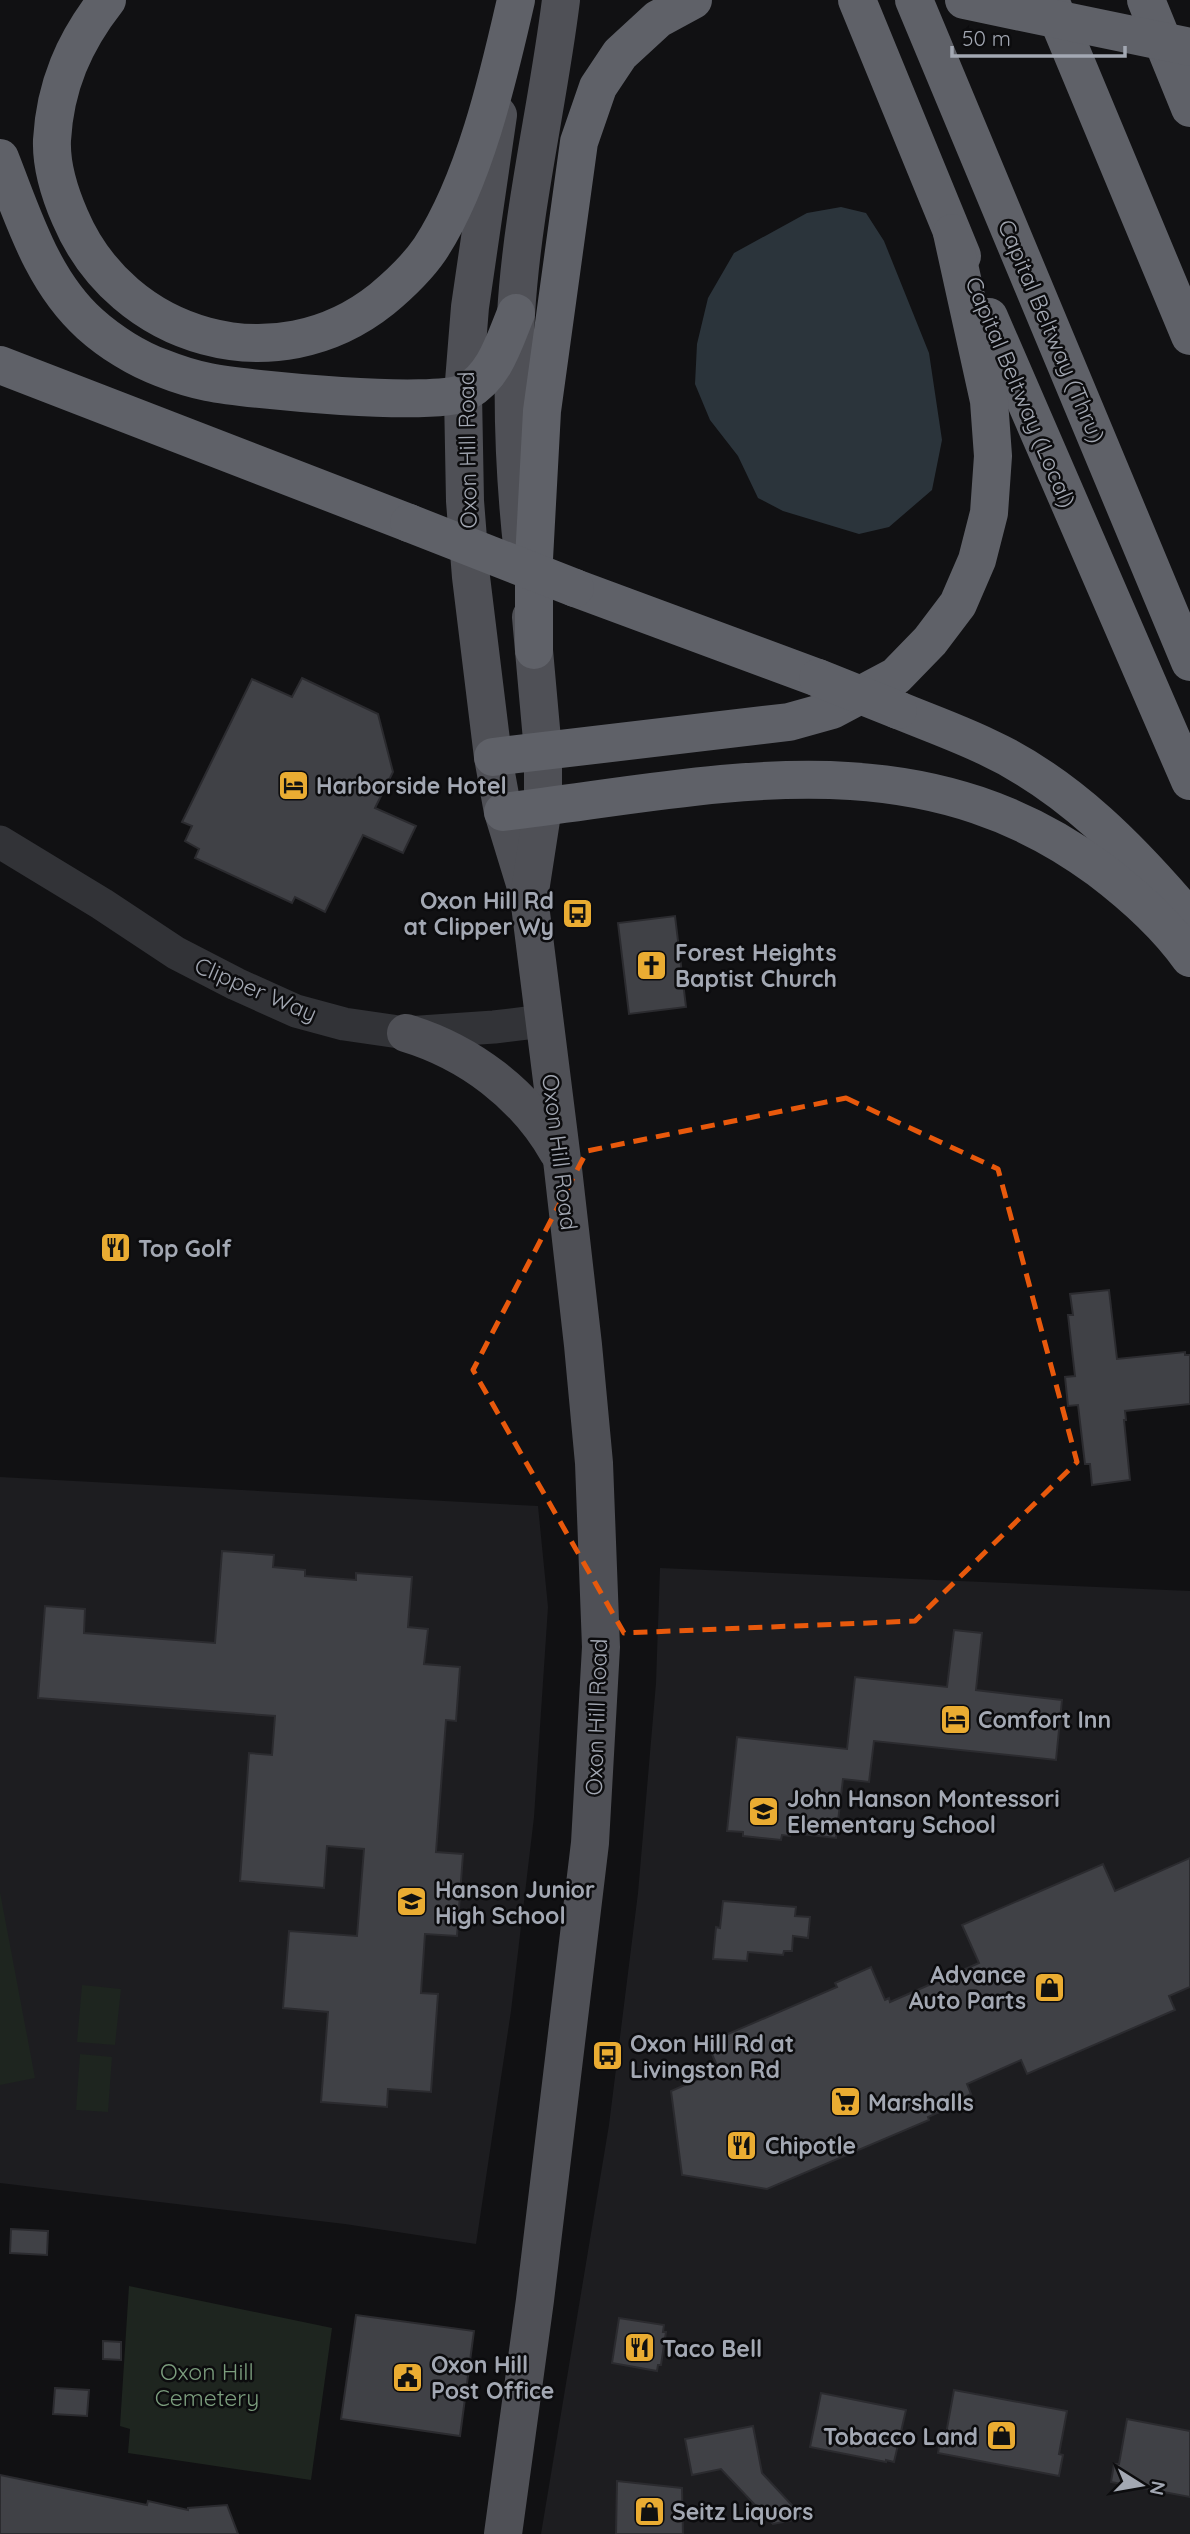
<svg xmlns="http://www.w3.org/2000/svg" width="1190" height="2534" font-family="Quicksand,sans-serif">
<rect width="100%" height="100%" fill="#111113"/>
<!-- built -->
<g fill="#1d1d20">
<polygon points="0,1477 538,1506 548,1607 534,1817 511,2011 476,2244 345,2224 0,2183"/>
<polygon points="660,1568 1190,1591 1190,2534 541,2534 609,2125 638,1893 656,1683"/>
</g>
<!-- green -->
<g fill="#1e251f">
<polygon points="0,1892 35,2078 0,2085"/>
<polygon points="82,1985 121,1989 115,2045 77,2042"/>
<polygon points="80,2054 112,2057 108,2112 76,2110"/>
<polygon points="129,2286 332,2328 311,2480 128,2453 130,2429 120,2426"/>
</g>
<!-- water -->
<polygon fill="#2b343b" points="841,207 866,213 884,241 929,353 942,440 932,490 889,527 859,534 783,511 758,498 738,456 710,420 695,384 697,344 708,298 734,253 807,213"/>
<!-- building -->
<g fill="#404146" stroke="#2b2b2f" stroke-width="2">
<polygon points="302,678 378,714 393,772 375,808 416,826 403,853 363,835 325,912 295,897 292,903 195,858 199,849 185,841 192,826 182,822 252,679 292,697"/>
<polygon points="675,916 686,1007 629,1014 618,923"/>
<polygon points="1109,1290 1117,1359 1185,1352 1185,1355 1190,1355 1190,1404 1125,1411 1126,1420 1124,1420 1130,1480 1092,1485 1090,1464 1085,1464 1078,1405 1068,1406 1065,1377 1075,1376 1068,1315 1073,1315 1070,1294"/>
<polygon points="222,1551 274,1555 273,1567 305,1570 305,1576 356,1580 356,1573 412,1577 408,1627 428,1629 424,1664 460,1667 456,1721 446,1720 436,1852 463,1854 457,1936 425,1934 421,1993 438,1994 431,2092 388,2089 387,2107 321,2102 328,2012 283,2008 289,1931 357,1936 364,1849 327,1846 324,1888 240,1881 249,1753 272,1755 275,1716 38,1698 45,1606 85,1609 84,1633 215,1643"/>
<polygon points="954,1630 982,1633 976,1690 1062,1700 1056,1760 874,1741 869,1782 843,1779 836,1838 791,1833 790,1836 782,1835 781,1840 743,1836 743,1832 727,1831 737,1737 847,1749 855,1677 947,1687"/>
<polygon points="1190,1858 1190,1987 1169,1996 1175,2010 1027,2074 1021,2060 967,2084 971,2094 965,2097 967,2100 928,2117 929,2120 767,2189 682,2175 671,2091 719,2070 707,2043 837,1987 835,1983 871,1967 885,2000 889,1998 890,2002 979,1963 962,1925 1103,1864 1115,1891"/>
<polygon points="723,1901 796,1907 795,1916 810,1917 808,1938 793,1936 792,1951 784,1951 783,1955 748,1952 747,1961 713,1959 716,1927 720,1928"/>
<polygon points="11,2229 48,2231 47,2255 10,2253"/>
<polygon points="356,2315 474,2331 460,2436 341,2419"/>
<polygon points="619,2318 664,2325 663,2332 666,2332 661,2365 658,2365 657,2371 612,2363"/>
<polygon points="103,2341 121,2342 121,2360 103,2359"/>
<polygon points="55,2388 89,2390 87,2416 53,2414"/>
<polygon points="954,2390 1067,2411 1059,2454 1063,2455 1059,2476 938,2453 941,2434 946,2434"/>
<polygon points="821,2393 906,2410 894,2462 886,2460 886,2462 810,2447"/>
<polygon points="1127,2419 1190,2431 1190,2497 1111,2482 1114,2464 1119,2464"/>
<polygon points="753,2426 762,2473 804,2518 773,2524 721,2469 692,2475 685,2439"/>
<polygon points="0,2475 147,2505 148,2501 188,2510 188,2508 227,2505 238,2534 0,2534"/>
<polygon points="617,2481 682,2488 683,2534 616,2534"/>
</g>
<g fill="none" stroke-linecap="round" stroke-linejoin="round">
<!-- minor -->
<polyline stroke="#323337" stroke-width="33" points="0,842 102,904 176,953 236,984 296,1011 344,1024 406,1033 494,1027 543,1021"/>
<!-- major -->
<g stroke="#4f5056" stroke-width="38">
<polyline points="498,115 470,307 463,394 465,501 471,577 493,757 503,812 529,897 562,1160 583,1345 594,1463 601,1647 590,1843 535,2300 503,2534"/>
<path d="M523 554C514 474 511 396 516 315 522 210 548 105 561 0"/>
<polyline points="530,891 543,807 543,751 531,617"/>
<path d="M406 1033C469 1052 525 1094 558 1152"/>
</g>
<!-- highway -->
<g stroke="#5f6168" stroke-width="38">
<path d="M107 0C74 42 55 86 52 140 51 165 60 194 70 217 122 340 276 384 382 299 400 284 417 268 430 249 474 182 498 79 516 0"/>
<polyline points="857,0 962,256"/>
<polyline points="914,0 1190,662"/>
<polyline points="1050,0 1190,336"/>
<polyline points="1146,0 1190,108"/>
<path d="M0 158C23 216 42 281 90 324 110 342 137 359 162 368 177 374 193 379 208 382 249 390 436 408 466 392 495 376 504 342 516 313"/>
<polyline points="989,317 1190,781"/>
<polyline points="0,365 409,523"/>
<polyline points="575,588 818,678"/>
<polyline points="534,650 534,559 542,411 579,142 598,87 620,54 658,19 693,0"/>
<path d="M898 710C927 722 958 733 987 747 1069 785 1133 852 1190 919"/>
<polyline points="493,757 789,722 832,710 896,676 930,641 958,604 977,560 989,513 993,456 989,401 952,233"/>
<path d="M503 812C711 787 914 732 1099 869 1132 894 1165 923 1190 958"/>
</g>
<!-- highway-bridge -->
<g stroke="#5f6168" stroke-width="38">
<polyline points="964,0 1190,47"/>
<polyline points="409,523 575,588"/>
<polyline points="818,678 898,710"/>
</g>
</g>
<!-- marked area -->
<path fill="none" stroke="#e8590c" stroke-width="5" stroke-dasharray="14 9" stroke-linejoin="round" d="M846 1098 998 1169 1077 1462 915 1621 624 1633 473 1370 587 1151Z"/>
<!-- icons -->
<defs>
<symbol id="hotel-square" viewBox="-11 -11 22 22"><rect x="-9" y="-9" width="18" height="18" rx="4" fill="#eaac32" stroke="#0c0c0e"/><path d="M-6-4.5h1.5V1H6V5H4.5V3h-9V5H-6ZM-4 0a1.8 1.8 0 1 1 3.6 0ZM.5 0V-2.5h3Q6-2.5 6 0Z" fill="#111"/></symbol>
<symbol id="bus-square" viewBox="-11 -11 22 22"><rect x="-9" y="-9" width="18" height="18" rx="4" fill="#eaac32" stroke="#0c0c0e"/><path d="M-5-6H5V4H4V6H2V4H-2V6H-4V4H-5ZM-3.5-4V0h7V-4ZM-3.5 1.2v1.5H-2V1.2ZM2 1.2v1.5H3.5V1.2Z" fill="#111"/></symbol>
<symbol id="church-square" viewBox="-11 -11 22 22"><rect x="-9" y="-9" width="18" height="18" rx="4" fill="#eaac32" stroke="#0c0c0e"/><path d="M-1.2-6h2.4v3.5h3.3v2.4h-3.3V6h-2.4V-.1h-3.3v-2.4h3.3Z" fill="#111"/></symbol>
<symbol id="restaurant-square" viewBox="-11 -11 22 22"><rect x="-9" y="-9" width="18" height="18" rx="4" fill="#eaac32" stroke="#0c0c0e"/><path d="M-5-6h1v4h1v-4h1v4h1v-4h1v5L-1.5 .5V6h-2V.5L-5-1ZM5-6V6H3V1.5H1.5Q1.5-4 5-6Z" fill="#111"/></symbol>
<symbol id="school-square" viewBox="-11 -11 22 22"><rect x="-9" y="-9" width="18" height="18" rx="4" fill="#eaac32" stroke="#0c0c0e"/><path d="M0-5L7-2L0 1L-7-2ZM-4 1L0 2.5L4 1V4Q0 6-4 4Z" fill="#111"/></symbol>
<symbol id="shop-square" viewBox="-11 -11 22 22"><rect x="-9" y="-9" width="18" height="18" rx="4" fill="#eaac32" stroke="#0c0c0e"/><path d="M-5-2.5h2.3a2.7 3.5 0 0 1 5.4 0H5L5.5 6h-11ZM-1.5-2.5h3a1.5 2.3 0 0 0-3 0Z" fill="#111"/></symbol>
<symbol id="supermarket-square" viewBox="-11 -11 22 22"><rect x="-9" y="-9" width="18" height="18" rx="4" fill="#eaac32" stroke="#0c0c0e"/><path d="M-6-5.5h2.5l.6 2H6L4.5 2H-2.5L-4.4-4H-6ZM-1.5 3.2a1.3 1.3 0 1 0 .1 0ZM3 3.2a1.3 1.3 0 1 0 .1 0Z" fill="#111"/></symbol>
<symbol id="civic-square" viewBox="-11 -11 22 22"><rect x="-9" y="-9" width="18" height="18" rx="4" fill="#eaac32" stroke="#0c0c0e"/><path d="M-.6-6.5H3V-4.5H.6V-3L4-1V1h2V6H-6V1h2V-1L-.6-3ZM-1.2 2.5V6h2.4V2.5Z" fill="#111"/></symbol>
</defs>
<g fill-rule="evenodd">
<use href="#hotel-square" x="276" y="768" width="35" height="35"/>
<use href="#bus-square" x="560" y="896" width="35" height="35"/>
<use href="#church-square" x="634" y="948" width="35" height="35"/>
<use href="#restaurant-square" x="98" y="1230" width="35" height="35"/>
<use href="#hotel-square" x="938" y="1702" width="35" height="35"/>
<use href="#school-square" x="746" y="1794" width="35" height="35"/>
<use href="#school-square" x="394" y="1884" width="35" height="35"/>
<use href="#shop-square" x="1032" y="1970" width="35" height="35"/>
<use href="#bus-square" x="590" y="2038" width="35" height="35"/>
<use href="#supermarket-square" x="828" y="2084" width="35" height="35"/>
<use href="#restaurant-square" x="724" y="2128" width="35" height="35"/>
<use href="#restaurant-square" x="622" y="2330" width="35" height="35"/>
<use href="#civic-square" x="390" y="2360" width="35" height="35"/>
<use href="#shop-square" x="984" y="2418" width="35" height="35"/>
<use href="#shop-square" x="632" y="2494" width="35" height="35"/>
</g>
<g text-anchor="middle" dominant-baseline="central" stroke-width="5" stroke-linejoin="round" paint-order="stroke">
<!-- street labels -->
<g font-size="23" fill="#a3a8b3" stroke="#0c0c0e">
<text transform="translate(1052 331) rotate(67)">Capital Beltway (Thru)</text>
<text transform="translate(1021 392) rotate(67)">Capital Beltway (Local)</text>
<text transform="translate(467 450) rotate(-91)">Oxon Hill Road</text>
<text transform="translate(256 989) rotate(23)">Clipper Way</text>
<text transform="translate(560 1152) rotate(83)">Oxon Hill Road</text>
<text transform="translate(596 1717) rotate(-88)">Oxon Hill Road</text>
</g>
<!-- poi labels -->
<g font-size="23" font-weight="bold" fill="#a3a8b3" stroke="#0c0c0e" text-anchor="start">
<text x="316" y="785">Harborside Hotel</text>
<text x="554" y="900" text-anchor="end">Oxon Hill Rd<tspan x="554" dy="26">at Clipper Wy</tspan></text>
<text x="675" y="952">Forest Heights<tspan x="675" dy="26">Baptist Church</tspan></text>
<text x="138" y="1248">Top Golf</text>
<text x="978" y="1719">Comfort Inn</text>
<text x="787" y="1798">John Hanson Montessori<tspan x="787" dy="26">Elementary School</tspan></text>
<text x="435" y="1889">Hanson Junior<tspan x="435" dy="26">High School</tspan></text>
<text x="1026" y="1974" text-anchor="end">Advance<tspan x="1026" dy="26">Auto Parts</tspan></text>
<text x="630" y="2043">Oxon Hill Rd at<tspan x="630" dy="26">Livingston Rd</tspan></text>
<text x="868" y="2102">Marshalls</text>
<text x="765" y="2145">Chipotle</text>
<text x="662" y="2348">Taco Bell</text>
<text x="431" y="2364">Oxon Hill<tspan x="431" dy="26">Post Office</tspan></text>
<text x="978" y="2436" text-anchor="end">Tobacco Land</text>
<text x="672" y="2511">Seitz Liquors</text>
</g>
<!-- park labels -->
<g font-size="23" fill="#7b9d7d" stroke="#0c0c0e">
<text x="207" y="2371">Oxon Hill<tspan x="207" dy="26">Cemetery</tspan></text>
</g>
</g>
<!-- north arrow -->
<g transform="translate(1141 2485) rotate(101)" stroke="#0c0c0e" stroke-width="5" paint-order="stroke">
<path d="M0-5L12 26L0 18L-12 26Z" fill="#a3a8b3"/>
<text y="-10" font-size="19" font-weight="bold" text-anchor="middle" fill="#a3a8b3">N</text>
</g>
<!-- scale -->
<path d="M952 46v10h173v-10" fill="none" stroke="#a3a8b3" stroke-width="3.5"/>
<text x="962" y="46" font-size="21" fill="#a3a8b3" stroke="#0c0c0e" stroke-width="5" paint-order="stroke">50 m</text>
</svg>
